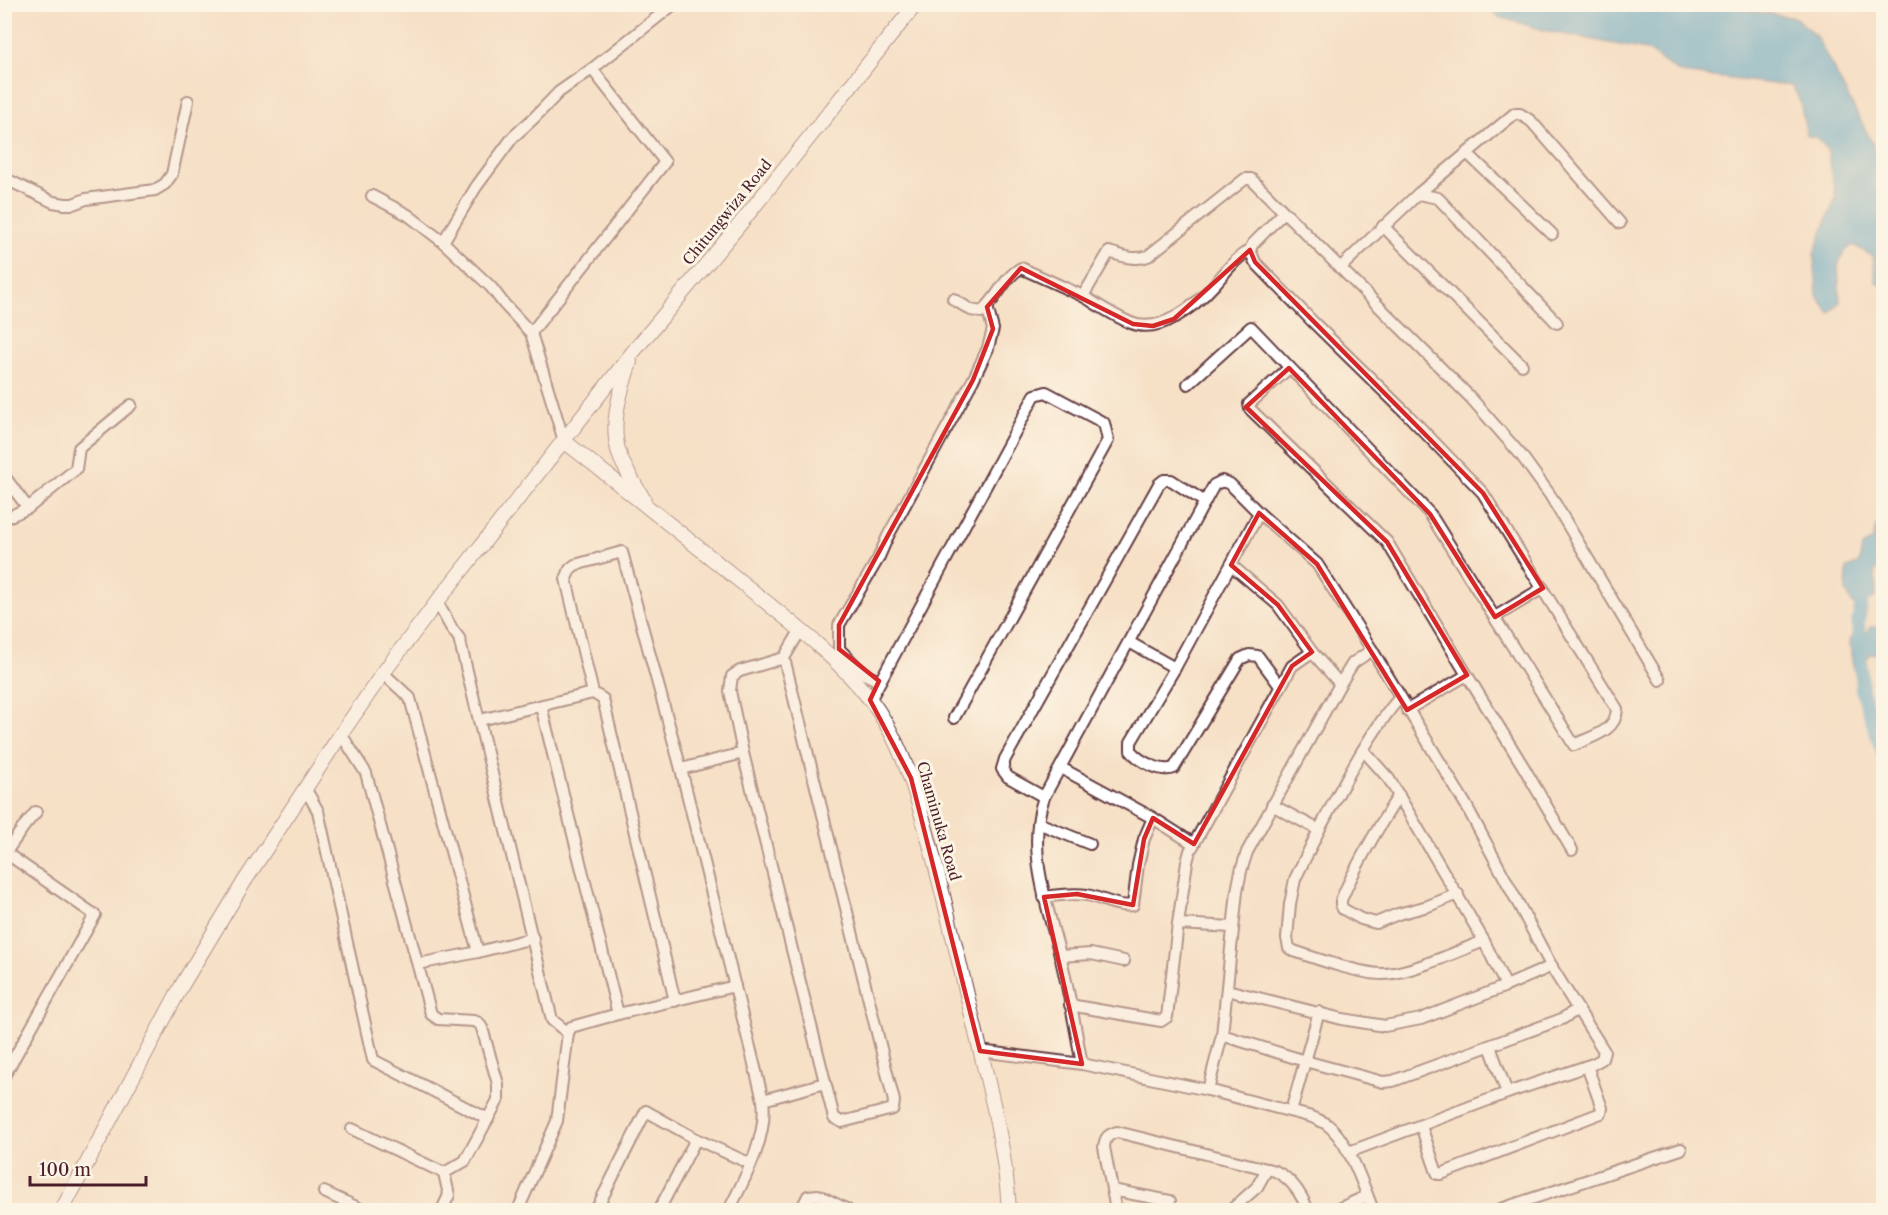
<svg xmlns="http://www.w3.org/2000/svg" width="1888" height="1215" font-family="'Libre Caslon Text',serif">
<rect width="100%" height="100%" fill="#fcf5e5"/>
<filter id="ink" filterUnits="userSpaceOnUse"><feTurbulence type="fractalNoise" baseFrequency=".0167" numOctaves="2"/><feDisplacementMap in="SourceGraphic" scale="12" xChannelSelector="R" yChannelSelector="G"/><feConvolveMatrix kernelMatrix="1 2 1 2 8 2 1 2 1" color-interpolation-filters="sRGB"/></filter>
<filter id="wash" filterUnits="userSpaceOnUse"><feTurbulence type="fractalNoise" baseFrequency=".008" numOctaves="4" result="noise"/><feDisplacementMap in="SourceGraphic" scale="24" xChannelSelector="R" yChannelSelector="G"/><feGaussianBlur stdDeviation="1.35" result="paint"/><feColorMatrix in="noise" values="0 0 0 0 0 0 0 0 0 0 0 0 0 0 0 0 0 1.4 0 .05"/><feComposite in="paint" operator="in"/></filter>
<g filter="url(#wash)">
<rect width="100%" height="100%" fill="#f6e0c6"/>
<!-- water -->
<g fill="#50a6cd" stroke="#4d627c" stroke-width="1.5">
<path d="M1487 5H1717L1796 18 1816 36 1872 142 1883 182V286L1876 283 1873 256 1853 245 1843 253 1838 266 1840 302 1830 314 1817 296 1814 253 1836 197 1827 149 1817 137 1808 136C1800 116 1805 105 1792 86L1680 73 1646 50 1547 31 1499 17Z"/>
<polygon points="1883,522 1883,564 1874,573 1877,586 1875,598 1854,605 1846,592 1847,568 1859,563 1862,547 1873,539 1876,525"/>
<path d="M1870 627H1878L1879 639 1877 654 1870 653C1865 661 1864 668 1864 678L1857 676C1851 664 1851 653 1850 640L1856 634 1867 632Z"/>
</g>
<g fill="none" stroke-linecap="round" stroke-linejoin="round">
<!-- river -->
<polyline stroke="#50a6cd" stroke-width="14" points="1865,585 1858,622 1862,690 1884,756"/>
</g>
</g>
<g filter="url(#ink)">
<g fill="none" stroke-linecap="round" stroke-linejoin="round">
<defs>
<g id="minor">
<polyline points="1467,153 1552,234"/>
<polyline points="4,178 53,202 65,204 73,204 86,199 155,190 165,184 172,174 188,101"/>
<polyline points="1418,194 1438,198 1557,323"/>
<polyline points="372,196 408,215 443,242 491,287 504,304 531,333 564,441"/>
<polyline points="1383,226 1522,365"/>
<polyline points="443,242 476,187 513,137 534,118 559,92 592,69 674,4"/>
<polyline points="1340,268 1418,194 1514,114 1520,114 1531,121 1620,223"/>
<path d="M1083 296C1098 305 1114 316 1131 323 1160 335 1195 306 1214 285 1225 273 1235 258 1250 250"/>
<path d="M953 299 971 310 981 312C997 300 1003 278 1021 268L1083 296 1109 252C1122 256 1135 261 1148 256L1245 179H1251L1470 397 1521 455 1550 495 1660 680"/>
<polyline points="531,333 665,162 592,69"/>
<polyline points="1289,368 1249,404 1250,409 1387,542 1467,675 1407,710"/>
<path d="M1188 384 1251 327 1430 514 1574 745C1592 736 1616 732 1617 709L1483 493 1408 415 1313 322 1255 262 1250 250 1252 245 1283 213"/>
<polyline points="4,476 28,508"/>
<path d="M1259 513 1175 668 1131 742V751C1139 761 1161 773 1174 768L1240 659 1249 655 1258 656 1280 686"/>
<polyline points="4,519 28,508 76,469 79,448 131,405"/>
<polyline points="1231,565 1278,605 1312,652 1340,684"/>
<polyline points="437,602 452,629 459,638 552,1020 568,1033 571,1027 618,1014 735,986"/>
<polyline points="1495,617 1543,588"/>
<polyline points="1129,642 1175,668"/>
<polyline points="784,658 894,1101 893,1109 842,1122 834,1118 743,753 730,691 732,676 740,671 784,658 800,631"/>
<polyline points="383,673 410,698 478,952"/>
<polyline points="1467,675 1523,766 1572,850"/>
<polyline points="879,681 864,674 839,649 839,625 878,559 888,536 973,380 988,348 993,329 987,307"/>
<path d="M593 693 566 579 570 569 575 565 622 552 681 769 763 1100C768 1137 745 1178 729 1210"/>
<polyline points="870,700 1035,395 1046,392 1104,423 1108,440 954,718"/>
<polyline points="541,706 618,1014"/>
<polyline points="480,720 593,693 603,699 675,1001"/>
<polyline points="341,734 366,773 431,1014 438,1019 474,1021 479,1023 482,1028 498,1084 498,1100 465,1161 444,1173 449,1195 442,1210"/>
<polyline points="1363,750 1389,779 1484,941 1506,986"/>
<polyline points="1061,768 1153,818 1194,844"/>
<polyline points="681,769 743,753"/>
<polyline points="305,788 318,811 373,1060 488,1119"/>
<path d="M1399 795C1377 829 1357 863 1341 900V905L1343 909 1361 919 1376 923 1398 914 1428 906 1458 894"/>
<polyline points="1044,797 1008,777 1002,769 1005,759 1159,484 1164,480 1171,480 1205,502"/>
<path d="M1272 805 1319 830 1295 879 1290 904 1287 938 1289 948 1294 951C1317 959 1360 974 1383 974 1409 974 1458 951 1484 941"/>
<polyline points="1038,823 1090,844"/>
<path d="M1319 830C1343 785 1367 736 1400 697"/>
<polyline points="4,855 25,825 36,812"/>
<path d="M1044 897C1058 895 1073 893 1087 895 1102 898 1118 908 1133 905L1138 865 1144 839 1153 818"/>
<polyline points="1178,924 1233,927"/>
<polyline points="1060,956 1091,954 1124,961"/>
<polyline points="418,964 478,952 533,938"/>
<polyline points="1227,990 1342,1019 1385,1026 1421,1019 1506,986 1552,966"/>
<polyline points="1070,1005 1161,1021 1167,1017 1178,924 1187,862 1190,851 1292,666 1312,652"/>
<polyline points="1222,1035 1305,1061 1383,1082 1393,1081 1562,1019 1578,1009"/>
<polyline points="1490,1046 1507,1093"/>
<path d="M980 1051 1082 1064 1208 1090 1312 1117C1316 1119 1321 1121 1325 1123 1348 1138 1363 1185 1373 1210"/>
<path d="M1082 1064C1075 1027 1069 991 1060 955 1047 905 1026 849 1044 797L1214 485 1222 481 1230 484 1259 513 1317 564 1372 650 1466 805 1554 971 1604 1051 1602 1059 1593 1064 1507 1093 1349 1152"/>
<polyline points="4,1076 95,915 6,853"/>
<polyline points="1208,1090 1222,1035 1237,891 1241,871 1247,852 1340,684 1353,663 1372,650"/>
<polyline points="763,1100 825,1083"/>
<polyline points="1291,1111 1319,1012"/>
<polyline points="1421,1126 1436,1170 1438,1174 1441,1174 1601,1113 1602,1108 1587,1066"/>
<polyline points="352,1129 444,1173"/>
<polyline points="1112,1190 1170,1201"/>
<polyline points="324,1192 363,1210"/>
<polyline points="518,1210 557,1121 568,1033"/>
<polyline points="596,1210 646,1111 696,1139 751,1164"/>
<polyline points="659,1210 696,1139"/>
<polyline points="801,1210 808,1196 818,1195 848,1210"/>
<path d="M1116 1210 1104 1147C1105 1137 1109 1134 1117 1132L1275 1171C1292 1179 1301 1194 1308 1210"/>
<polyline points="1231,1210 1257,1187 1267,1169"/>
<polyline points="1336,1210 1367,1196"/>
<polyline points="1498,1210 1681,1149"/>
</g>
<g id="major">
<path d="M630 362C620 393 608 427 621 459 627 473 636 486 644 500"/>
<path d="M564 441C627 490 689 540 751 590 792 623 836 656 869 698 903 742 917 796 931 848 944 898 956 949 968 999 984 1069 1005 1138 1009 1210"/>
<polyline points="62,1210 182,985 244,882 341,734 383,673 437,602 633,352 740,224 916,4"/>
</g>
</defs>
<!-- minor casing -->
<use href="#minor" stroke="#643c42" stroke-width="14"/>
<!-- major casing -->
<use href="#major" stroke="#643c42" stroke-width="16"/>
<!-- minor -->
<use href="#minor" stroke="#fff" stroke-width="10"/>
<!-- major -->
<use href="#major" stroke="#fff" stroke-width="14"/>
</g>
</g>
<!-- marked area -->
<path d="M0 0H1888V1215H0ZM1250 250 1255 262 1483 493 1543 588 1495 617 1430 514 1289 368 1246 407 1387 542 1467 675 1407 710 1317 564 1259 513 1231 565 1278 605 1312 652 1292 666 1194 844 1153 818 1144 839 1133 905 1077 894 1044 897 1082 1064 980 1051 911 778 870 700 879 681 839 649V625L973 380 993 329 987 307 1021 268 1133 324 1153 326 1174 319Z" fill="#f6e0c6" fill-opacity=".55" fill-rule="evenodd"/>
<path fill="none" stroke="#d62828" stroke-width="4.5" stroke-linejoin="round" d="M1250 250 1255 262 1483 493 1543 588 1495 617 1430 514 1289 368 1246 407 1387 542 1467 675 1407 710 1317 564 1259 513 1231 565 1278 605 1312 652 1292 666 1194 844 1153 818 1144 839 1133 905 1077 894 1044 897 1082 1064 980 1051 911 778 870 700 879 681 839 649V625L973 380 993 329 987 307 1021 268 1133 324 1153 326 1174 319Z"/>
<g text-anchor="middle" dominant-baseline="central" stroke-width="6" stroke-linejoin="round" paint-order="stroke">
<!-- street labels -->
<g font-size="15" fill="#4a1f2b" stroke="#fcf5e5">
<text transform="translate(727 212) rotate(-51)">Chitungwiza Road</text>
<text transform="translate(939 821) rotate(74)">Chaminuka Road</text>
</g>
</g>
<!-- margin -->
<rect width="1888" height="1215" fill="none" stroke="#fcf5e5" stroke-width="24"/>
<!-- scale -->
<path d="M30 1176v9h116v-9" fill="none" stroke="#4a1f2b" stroke-width="3"/>
<text x="39" y="1176" font-size="18" fill="#4a1f2b" stroke="#fcf5e5" stroke-width="4.5" paint-order="stroke">100 m</text>
</svg>
